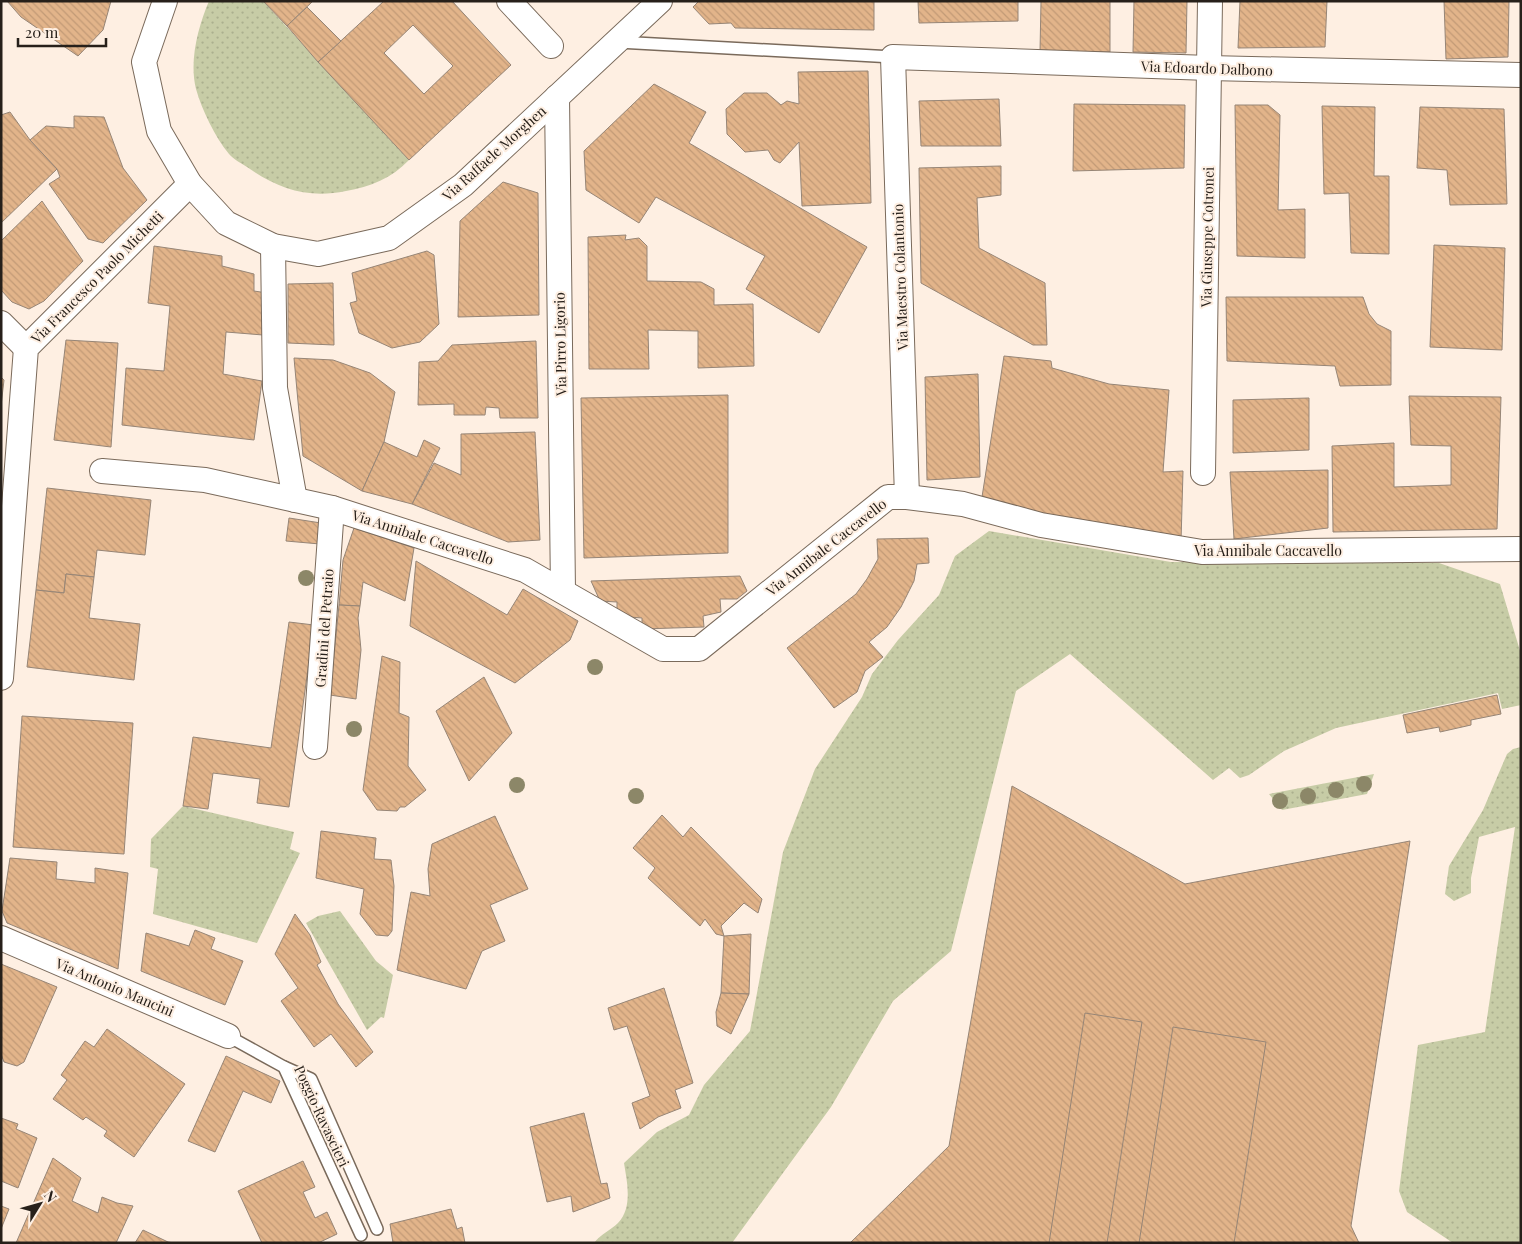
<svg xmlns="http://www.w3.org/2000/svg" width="1522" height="1244" font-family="'Playfair Display',serif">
<defs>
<pattern id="green-dots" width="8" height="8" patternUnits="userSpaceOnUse" patternTransform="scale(1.25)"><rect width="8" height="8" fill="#c7cca6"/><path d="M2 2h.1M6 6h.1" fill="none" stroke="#abaf8e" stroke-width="1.8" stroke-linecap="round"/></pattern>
<pattern id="building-back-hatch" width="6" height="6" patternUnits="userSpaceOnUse" patternTransform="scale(1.25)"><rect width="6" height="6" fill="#e2b48a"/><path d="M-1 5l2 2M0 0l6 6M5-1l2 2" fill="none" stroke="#c29a76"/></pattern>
</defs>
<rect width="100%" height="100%" fill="#feefe2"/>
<!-- green -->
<g fill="url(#green-dots)">
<path d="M209 1H263L409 160C392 178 370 187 346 191 308 199 278 189 247 167 241 163 233 159 229 154 215 137 202 110 196 89 189 61 198 27 209 1Z"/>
<path d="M989 531 1171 562 1439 563 1500 584 1521 654V705L1502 709 1498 693 1336 728 1284 751 1249 775 1240 778 1229 768 1213 780 1070 654 1016 691 951 951 893 1001 831 1107 732 1243H594C601 1234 611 1230 618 1223 633 1207 627 1182 624 1163L657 1132 689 1115 704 1085 750 1031 783 852 815 769 862 697 872 674 898 640 939 595 955 556Z"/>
<polygon points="1521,747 1521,1243 1453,1243 1407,1212 1399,1191 1418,1045 1485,1032 1515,827 1479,837 1471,878 1471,893 1454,901 1445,894 1449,866 1483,810 1507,754 1513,749"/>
<polygon points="1374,774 1367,794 1282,810 1269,794"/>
<polygon points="183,806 294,832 290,849 300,853 257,943 153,914 158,869 150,867 151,839"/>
<polygon points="340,911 376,961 393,975 384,1018 381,1017 367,1030 306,923 318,916"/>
</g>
<!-- building -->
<g fill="url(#building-back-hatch)" stroke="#968576" fill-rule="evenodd">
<polygon points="7,1 111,1 103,30 78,56 21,17"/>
<polygon points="263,1 313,1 287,26"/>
<path d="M384 1H452L511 65 409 160 318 62ZM413 25 453 66 424 94 384 53Z"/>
<polygon points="699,1 874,1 874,30 735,28 731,23 709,24 693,7"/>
<polygon points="918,1 1018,1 1018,21 919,23"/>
<polygon points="1041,1 1110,1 1110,52 1040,52"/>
<polygon points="1134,1 1187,1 1186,53 1133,52"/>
<polygon points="1240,1 1327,1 1325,47 1238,48"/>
<polygon points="1444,1 1509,1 1508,57 1446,59"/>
<polygon points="307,7 341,41 318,62 287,26"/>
<polygon points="868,71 871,203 802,206 799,142 780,163 774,160 768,150 745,152 727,134 726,109 744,93 767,93 781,105 787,101 799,104 798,72"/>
<polygon points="654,84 706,112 689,143 867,247 819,333 746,289 765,256 656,197 639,223 586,190 584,151"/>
<polygon points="999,99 1001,146 921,146 919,101"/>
<polygon points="1074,104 1185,105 1184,168 1073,171"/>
<polygon points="1235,105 1268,105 1280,115 1278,210 1305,209 1305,258 1237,256"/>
<polygon points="1322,106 1375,107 1374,176 1389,176 1389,254 1351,253 1349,193 1324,194"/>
<polygon points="1420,107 1504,109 1507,204 1450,205 1447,170 1417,168"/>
<polygon points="10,112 30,140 57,169 1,223 1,115"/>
<polygon points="74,116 104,117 123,168 147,200 103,243 88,239 49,184 60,177 57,169 30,140 46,126 74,128"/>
<polygon points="1001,166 1001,195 977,198 979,248 1045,283 1047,345 1033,345 921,283 919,168"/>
<polygon points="503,182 538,193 539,315 458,317 460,221"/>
<polygon points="42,201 83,261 44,301 29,309 12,302 1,290 1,241"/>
<polygon points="626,235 625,240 639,238 647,246 647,281 701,282 714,289 714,305 753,304 754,366 698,368 698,331 648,330 649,369 589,369 588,237"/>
<polygon points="1434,245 1505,248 1502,350 1430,347"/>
<polygon points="154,246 222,256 222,266 254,274 254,291 267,293 263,335 226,332 223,374 262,381 254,440 122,425 126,368 164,371 170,306 148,303"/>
<polygon points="427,251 434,255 439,324 420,342 392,348 359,333 350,303 357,301 352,273"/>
<polygon points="333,283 334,345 288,343 288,284"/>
<polygon points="1226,297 1363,297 1369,314 1377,324 1391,331 1391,385 1340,386 1335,366 1227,361"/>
<polygon points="66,340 118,343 111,447 54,440"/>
<polygon points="536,341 538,418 500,418 499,408 486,407 485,415 454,415 454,404 418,405 419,362 438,361 452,345"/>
<polygon points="1004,356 1051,361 1052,368 1109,384 1169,390 1163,472 1183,471 1181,542 1031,513 982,497"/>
<polygon points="294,358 333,360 370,373 395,392 384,442 362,491 303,456"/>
<polygon points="978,374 980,477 927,480 925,377"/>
<polygon points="1,377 4,380 1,406"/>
<polygon points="728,395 728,553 584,558 581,398"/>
<polygon points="1409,396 1501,397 1497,529 1333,532 1332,446 1394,443 1394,487 1451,485 1451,446 1411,445"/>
<polygon points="1309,398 1309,450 1233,453 1233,400"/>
<polygon points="535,432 540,540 508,542 412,504 434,463 461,475 461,434"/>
<polygon points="424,440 440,448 412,504 362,491 384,442 417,457"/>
<polygon points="1328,470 1328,528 1234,539 1230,472"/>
<polygon points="47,488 151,500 145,555 97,550 94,577 66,574 64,593 36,590"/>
<polygon points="289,518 321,523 320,544 286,541"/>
<polygon points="354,528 414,548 405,601 363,582 360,606 339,605 343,560"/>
<polygon points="928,538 929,563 917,564 914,581 901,607 887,627 869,642 883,657 865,671 857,692 834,708 787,648 856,594 867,579 878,559 877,539"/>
<polygon points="416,561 507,615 523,589 578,621 570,640 515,683 410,626"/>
<polygon points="66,574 94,577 89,618 140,624 134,680 27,667 36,590 64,593"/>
<polygon points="740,576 747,591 737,599 720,599 721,612 703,616 704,627 642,629 642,618 617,616 617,602 600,601 591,581"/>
<polygon points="339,605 360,606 358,618 361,650 356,699 330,695"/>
<polygon points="289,622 314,625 289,807 257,803 260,779 213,773 208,809 183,806 193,737 271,748"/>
<polygon points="382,656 400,662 399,713 409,717 408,766 426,790 405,807 400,807 397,811 377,810 363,790"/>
<polygon points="484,677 512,733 469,781 436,711"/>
<polygon points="1497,695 1501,714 1471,720 1471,725 1440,732 1439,727 1407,733 1403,715"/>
<polygon points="22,716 133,723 124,854 13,847"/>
<polygon points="1012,786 1185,884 1410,841 1351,1226 1359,1243 850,1243 949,1146"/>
<polygon points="662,815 683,837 691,827 762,899 758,913 744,903 721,926 724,936 716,934 705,919 700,926 648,878 655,868 633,848"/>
<polygon points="495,816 528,889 490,905 505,941 482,951 466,989 397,970 411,892 430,896 428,869 432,844"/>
<polygon points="321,831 376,838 374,859 391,860 394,886 392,931 388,936 376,935 360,914 364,889 316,878"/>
<polygon points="10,858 57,862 56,879 95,883 95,868 128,873 118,969 7,923 2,911"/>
<polygon points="295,914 310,935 321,962 317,965 338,1004 373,1052 356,1067 331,1034 314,1047 281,1001 298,988 275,954"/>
<polygon points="195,930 215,938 211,949 243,961 225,1005 141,971 146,933 189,946"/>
<polygon points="751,934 749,994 721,993 724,936"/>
<polygon points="1,964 57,987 24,1062 17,1066 4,1062 1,1054"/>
<polygon points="664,988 693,1083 675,1090 681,1108 658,1117 640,1129 632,1103 650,1096 627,1026 614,1030 608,1008"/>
<polygon points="721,993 749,994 731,1034 717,1026 716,1012"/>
<polygon points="1085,1013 1142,1022 1107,1243 1049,1243"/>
<polygon points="1173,1027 1266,1042 1234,1243 1139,1243"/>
<polygon points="107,1029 185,1084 134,1157 104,1136 107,1131 86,1117 83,1120 53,1099 67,1080 61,1075 85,1041 94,1047"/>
<polygon points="226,1056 280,1081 271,1103 243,1091 215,1152 188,1141"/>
<polygon points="584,1113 601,1184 607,1183 610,1198 573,1212 571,1196 547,1202 530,1127"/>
<polygon points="1,1118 18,1124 16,1129 37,1138 18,1188 1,1181"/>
<polygon points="53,1158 81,1178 72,1201 98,1213 102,1197 117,1203 133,1206 116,1243 16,1243"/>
<polygon points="303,1161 315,1187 303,1192 315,1218 327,1212 337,1234 318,1243 262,1243 238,1191"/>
<polygon points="1,1206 9,1209 1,1229"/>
<polygon points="451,1209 457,1229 462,1227 465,1243 393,1243 390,1224"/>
<polygon points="143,1230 168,1242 174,1243 135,1243"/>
</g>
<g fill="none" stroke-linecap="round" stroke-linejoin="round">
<defs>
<g id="lane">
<polyline points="618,42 893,57"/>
<polyline points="228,1036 284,1067 361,1235"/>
<polyline points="284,1067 311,1079 377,1229"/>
</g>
<g id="street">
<polyline points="165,1 144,62 159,131 190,184 226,223 273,246 318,254 389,238 463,185 660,1"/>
<polyline points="509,1 551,46"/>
<polyline points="557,97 563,591"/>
<polyline points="273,246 275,388 295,500"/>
<polyline points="1,323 26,348"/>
<polyline points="102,471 205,480 332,508 525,570 663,649 699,649 888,497 907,497 963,504 1041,525 1202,552 1521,549"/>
<polyline points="1203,473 1210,1"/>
<polyline points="907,497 893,57 1209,68 1521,75"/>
<polyline points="1,678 26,348 190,184"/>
<polyline points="315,747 332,508"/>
<polyline points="1,938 228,1036"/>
</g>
</defs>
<!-- lane casing -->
<use href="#lane" stroke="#7a6a5b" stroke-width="14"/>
<!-- street casing -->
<use href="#street" stroke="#7a6a5b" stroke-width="26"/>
<!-- lane -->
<use href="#lane" stroke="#fff" stroke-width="11"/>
<!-- street -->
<use href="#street" stroke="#fff" stroke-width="24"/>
</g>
<!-- trees -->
<g fill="#8c8768">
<circle cx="306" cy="578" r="8"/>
<circle cx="595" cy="667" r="8"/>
<circle cx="354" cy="729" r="8"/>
<circle cx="1364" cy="784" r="8"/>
<circle cx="517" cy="785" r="8"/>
<circle cx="1336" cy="790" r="8"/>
<circle cx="636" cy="796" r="8"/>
<circle cx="1308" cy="796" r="8"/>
<circle cx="1280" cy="801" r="8"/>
</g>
<g text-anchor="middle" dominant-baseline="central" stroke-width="4" stroke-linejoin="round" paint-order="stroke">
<!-- street labels -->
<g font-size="14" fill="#27201a" stroke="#feefe2">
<text transform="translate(1207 68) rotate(2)">Via Edoardo Dalbono</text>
<text transform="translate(494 153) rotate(-42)">Via Raffaele Morghen</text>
<text transform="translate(1207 237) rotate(-89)">Via Giuseppe Cotronei</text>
<text transform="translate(97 277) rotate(-45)">Via Francesco Paolo Michetti</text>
<text transform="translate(900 277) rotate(-92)">Via Maestro Colantonio</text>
<text transform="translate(560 344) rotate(-91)">Via Pirro Ligorio</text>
<text transform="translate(423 537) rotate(18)">Via Annibale Caccavello</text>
<text transform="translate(826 547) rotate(-38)">Via Annibale Caccavello</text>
<text x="1268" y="550">Via Annibale Caccavello</text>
<text transform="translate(324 628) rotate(-86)">Gradini del Petraio</text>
<text transform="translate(115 987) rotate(23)">Via Antonio Mancini</text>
<text transform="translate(322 1116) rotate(65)">Poggio Ravascieri</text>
</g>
</g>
<!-- border -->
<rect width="1522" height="1244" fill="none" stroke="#27201a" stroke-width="5"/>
<!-- north arrow -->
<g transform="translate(40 1204) rotate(53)" stroke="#feefe2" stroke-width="4" paint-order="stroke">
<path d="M0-4L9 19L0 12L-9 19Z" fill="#27201a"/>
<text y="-8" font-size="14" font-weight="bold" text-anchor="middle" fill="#27201a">N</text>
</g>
<!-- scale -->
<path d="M18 38v8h88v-8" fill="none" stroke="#27201a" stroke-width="2.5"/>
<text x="25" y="38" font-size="15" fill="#27201a" stroke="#feefe2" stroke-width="4" paint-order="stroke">20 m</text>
</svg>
